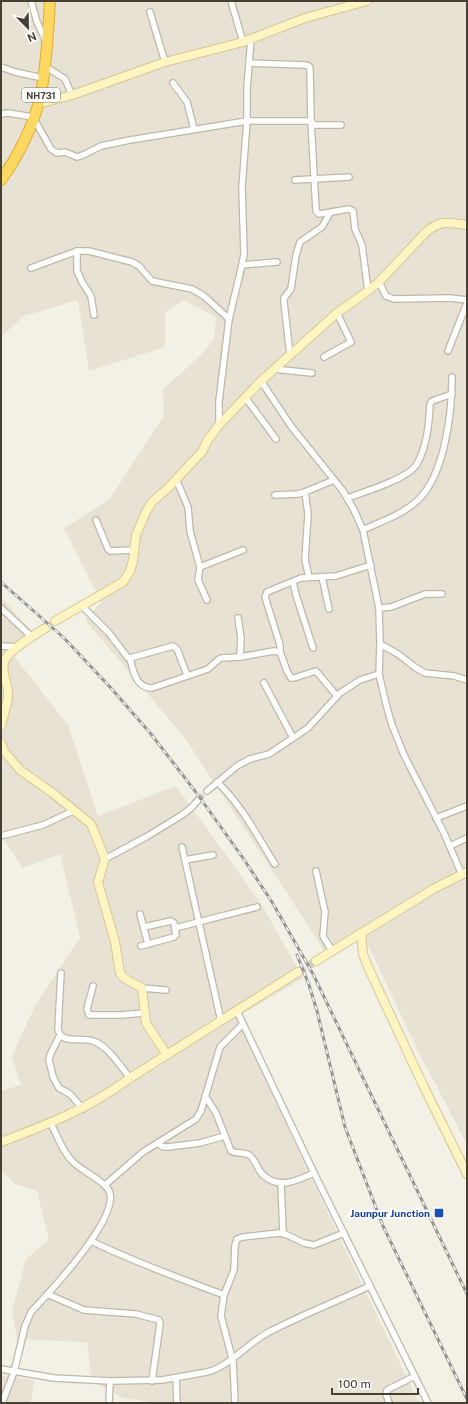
<svg xmlns="http://www.w3.org/2000/svg" width="468" height="1404" font-family="'Public Sans',sans-serif">
<rect width="100%" height="100%" fill="#f3f0e5"/>
<!-- residential -->
<g fill="#e7e2d3">
<polygon points="1,1 467,1 467,1144 418,1051 361,930 324,950 185,738 85,620 101,602 64,528 109,500 164,416 163,389 198,358 214,340 216,317 184,300 165,312 165,347 89,371 78,300 24,316 1,337"/>
<polygon points="1,597 33,633 9,650 68,725 98,816 176,786 260,902 303,978 237,1017 299,1153 419,1403 150,1403 149,1402 123,1398 92,1381 87,1342 17,1339 12,1311 26,1259 49,1240 37,1191 15,1184 1,1171 1,1091 21,1085 12,1056 35,1006 80,937 60,854 23,868 1,835"/>
<polygon points="1,1375 34,1380 31,1403 1,1403"/>
</g>
<g fill="none" stroke-linecap="round" stroke-linejoin="round">
<!-- street-tunnel -->
<polyline stroke="#d0cdc2" stroke-width="5.5" stroke-dasharray="5.5 3" stroke-linecap="butt" points="199,799 207,791"/>
<!-- secondary-tunnel -->
<polyline stroke="#d0cdc2" stroke-width="8" stroke-dasharray="8 4" stroke-linecap="butt" points="298,972 316,961"/>
<defs>
<g id="street">
<polyline points="31,1 37,22 46,41"/>
<polyline points="231,1 243,42"/>
<polyline points="150,12 165,62"/>
<polyline points="249,63 305,65 309,66 310,69 311,121 316,211 319,214 349,209 353,211 355,229 362,245 368,291"/>
<polyline points="45,66 65,79 72,95"/>
<polyline points="1,67 15,72 43,78"/>
<polyline points="173,83 187,102 194,129"/>
<polyline points="1,114 8,113 33,117 51,149 57,153 65,152 77,157 83,155 101,146 130,140 247,121 311,121 314,125 341,125"/>
<polyline points="295,180 349,177"/>
<polyline points="77,251 77,271 82,282 91,296 94,315"/>
<polyline points="242,265 277,262"/>
<polyline points="31,268 77,251 89,251 132,262 139,266 152,281 192,289 204,296 229,319"/>
<polyline points="379,282 386,296 394,299 450,298 467,300"/>
<polyline points="448,351 467,303"/>
<polyline points="290,355 284,302 284,298 291,289 296,255 300,242 322,227 330,213"/>
<polyline points="324,357 351,342 337,313"/>
<polyline points="273,369 312,373"/>
<polyline points="261,381 291,426 343,491 354,510 363,530 379,608 380,644 379,674 386,704 392,725 404,755 444,833 462,875"/>
<polyline points="245,397 276,439"/>
<polyline points="219,425 219,401 229,319 242,265 244,254 242,187 247,121 247,88 251,39"/>
<polyline points="176,479 188,507 190,531 200,567 198,580 207,600"/>
<polyline points="305,492 308,514 305,560 309,577"/>
<polyline points="275,495 298,494 305,492 334,480"/>
<path d="M347 498C364 492 408 479 417 464 427 446 429 424 430 404L432 401 452 394"/>
<polyline points="96,520 108,549 110,551 134,550"/>
<path d="M363 530C382 521 404 514 419 499 445 473 452 412 452 377"/>
<polyline points="200,567 243,550"/>
<polyline points="322,577 329,609"/>
<polyline points="293,582 296,595 313,648"/>
<polyline points="81,605 109,633 128,658 130,658 173,646 177,649 187,675"/>
<polyline points="1,608 32,637"/>
<polyline points="379,608 391,607 425,594 442,594"/>
<polyline points="238,618 241,638 240,657"/>
<polyline points="380,644 398,654 416,668 425,673 454,676 467,680"/>
<polyline points="1,646 17,647"/>
<polyline points="280,652 280,645 265,597 267,592 301,578 336,576 371,565"/>
<path d="M130 658C133 671 136 688 152 688L208 669 218 660 221 658 240 657 274 651 280 652 287 671 291 678H294L316 671 337 696"/>
<polyline points="264,683 293,738"/>
<path d="M217 782C242 805 257 836 275 864"/>
<polyline points="207,791 237,766 250,759 269,754 308,728 340,693 360,680 379,674"/>
<polyline points="436,818 467,806"/>
<polyline points="1,836 43,825 73,811"/>
<polyline points="450,846 467,838"/>
<polyline points="182,847 221,1021"/>
<polyline points="105,859 146,837 182,815 191,808 199,799"/>
<polyline points="185,860 213,855"/>
<polyline points="316,871 325,912 323,936 332,951"/>
<polyline points="140,914 148,944"/>
<polyline points="175,928 257,907"/>
<polyline points="141,946 174,937 176,935 174,923 171,921 144,927"/>
<path d="M61 973 58 1029 60 1035C68 1043 83 1037 93 1041 107 1045 121 1067 130 1078"/>
<polyline points="93,986 87,1009 89,1015 121,1015 144,1013"/>
<polyline points="142,988 166,990"/>
<polyline points="237,1011 314,1173 428,1403"/>
<polyline points="60,1035 50,1055 49,1060 53,1077 59,1088 70,1094 83,1109"/>
<path d="M205 1096 216 1113 231 1151C236 1154 244 1152 249 1155 255 1159 257 1168 262 1174 277 1190 297 1181 314 1173"/>
<polyline points="157,1143 163,1147 168,1147 200,1143 225,1136"/>
<polyline points="281,1183 283,1234"/>
<polyline points="105,1185 143,1152 196,1119 201,1111 220,1047 243,1024"/>
<path d="M91 1241C134 1262 179 1278 224 1295"/>
<polyline points="47,1294 84,1310 136,1314 159,1320 160,1324 152,1381"/>
<path d="M1 1369 54 1378 110 1381 162 1380 207 1372C229 1367 249 1342 269 1332 302 1315 337 1301 370 1286"/>
<polyline points="176,1378 177,1403"/>
<path d="M2 1403 14 1372 25 1326 31 1312C48 1294 125 1213 108 1189 101 1179 84 1172 74 1163 63 1153 58 1137 51 1124"/>
<polyline points="109,1403 110,1381"/>
<polyline points="235,1403 233,1362 221,1316 224,1295 234,1270 235,1245 237,1239 243,1237 279,1233 285,1234 304,1243 314,1245 344,1233"/>
<polyline points="389,1403 386,1394 387,1390 415,1376"/>
</g>
<g id="secondary">
<polyline points="38,104 72,95 165,62 243,42 305,18 367,1"/>
<path d="M55 621 123 582 130 571 133 561 136 535 146 512 152 502 168 488 197 457 202 452 207 441 219 425 261 381 337 313 368 291 379 282 426 232C441 219 449 223 467 225"/>
<path d="M1 726C3 717 7 706 8 696 9 685 1 673 4 662 8 650 36 634 47 627"/>
<polyline points="1,743 4,751 20,770 54,794 91,824 105,859 98,882 115,942 120,973 124,978 142,988 146,1023 167,1055"/>
<polyline points="361,933 363,954 368,967 422,1083 467,1174"/>
<polyline points="316,961 435,888 467,872"/>
<path d="M1 1142C49 1124 88 1109 130 1078L298 972"/>
</g>
<path id="highway" d="M1 180C19 155 35 123 41 93 47 63 48 31 50 1"/>
</defs>
<!-- street casing -->
<use href="#street" stroke="#beb8a8" stroke-width="8"/>
<!-- secondary casing -->
<use href="#secondary" stroke="#d4c894" stroke-width="10"/>
<!-- highway casing -->
<use href="#highway" stroke="#e0ae32" stroke-width="12"/>
<!-- street -->
<use href="#street" stroke="#fff" stroke-width="5.5"/>
<!-- secondary -->
<use href="#secondary" stroke="#fff5c3" stroke-width="8"/>
<!-- highway -->
<use href="#highway" stroke="#ffd864" stroke-width="10"/>
<defs>
<g id="rail">
<polyline points="1,582 64,638 110,687 151,734 195,791 243,858 272,902 313,974 467,1294"/>
<polyline points="297,955 309,985 317,1011 345,1127 383,1226 467,1399"/>
</g>
</defs>
<!-- rail casing -->
<use href="#rail" stroke="#959595" stroke-width="3"/>
<!-- rail -->
<use href="#rail" stroke="#fff" stroke-width="1.5" stroke-dasharray="4.5" stroke-linecap="butt"/>
</g>
<!-- markers -->
<rect fill="#1a4fb4" stroke="#fff" stroke-width="1.5" x="434" y="1208" width="10" height="10" rx="2"/>
<g text-anchor="middle" dominant-baseline="central" stroke-width="4" stroke-linejoin="round" paint-order="stroke">
<!-- shield labels -->
<rect fill="#fff" stroke="#7e7972" stroke-width="1" x="22" y="88" width="38" height="14" rx="3"/>
<g font-size="9" font-weight="bold" fill="#464035">
<text x="41" y="95">NH731</text>
</g>
<!-- transit labels -->
<g font-size="10" font-weight="bold" fill="#164399" stroke="#fff" text-anchor="end">
<text x="430" y="1213">Jaunpur Junction</text>
</g>
</g>
<!-- border -->
<rect width="468" height="1404" fill="none" stroke="#464035" stroke-width="4"/>
<!-- north arrow -->
<g transform="translate(28 28) rotate(157)" stroke="#ffffff" stroke-width="3" paint-order="stroke">
<path d="M0-3L7 15L0 10L-7 15Z" fill="#464035"/>
<text y="-6" font-size="11" font-weight="bold" text-anchor="middle" fill="#464035">N</text>
</g>
<!-- scale -->
<path d="M332 1388v6h86v-6" fill="none" stroke="#464035" stroke-width="2"/>
<text x="338" y="1388" font-size="12" fill="#464035" stroke="#ffffff" stroke-width="3" paint-order="stroke">100 m</text>
</svg>
